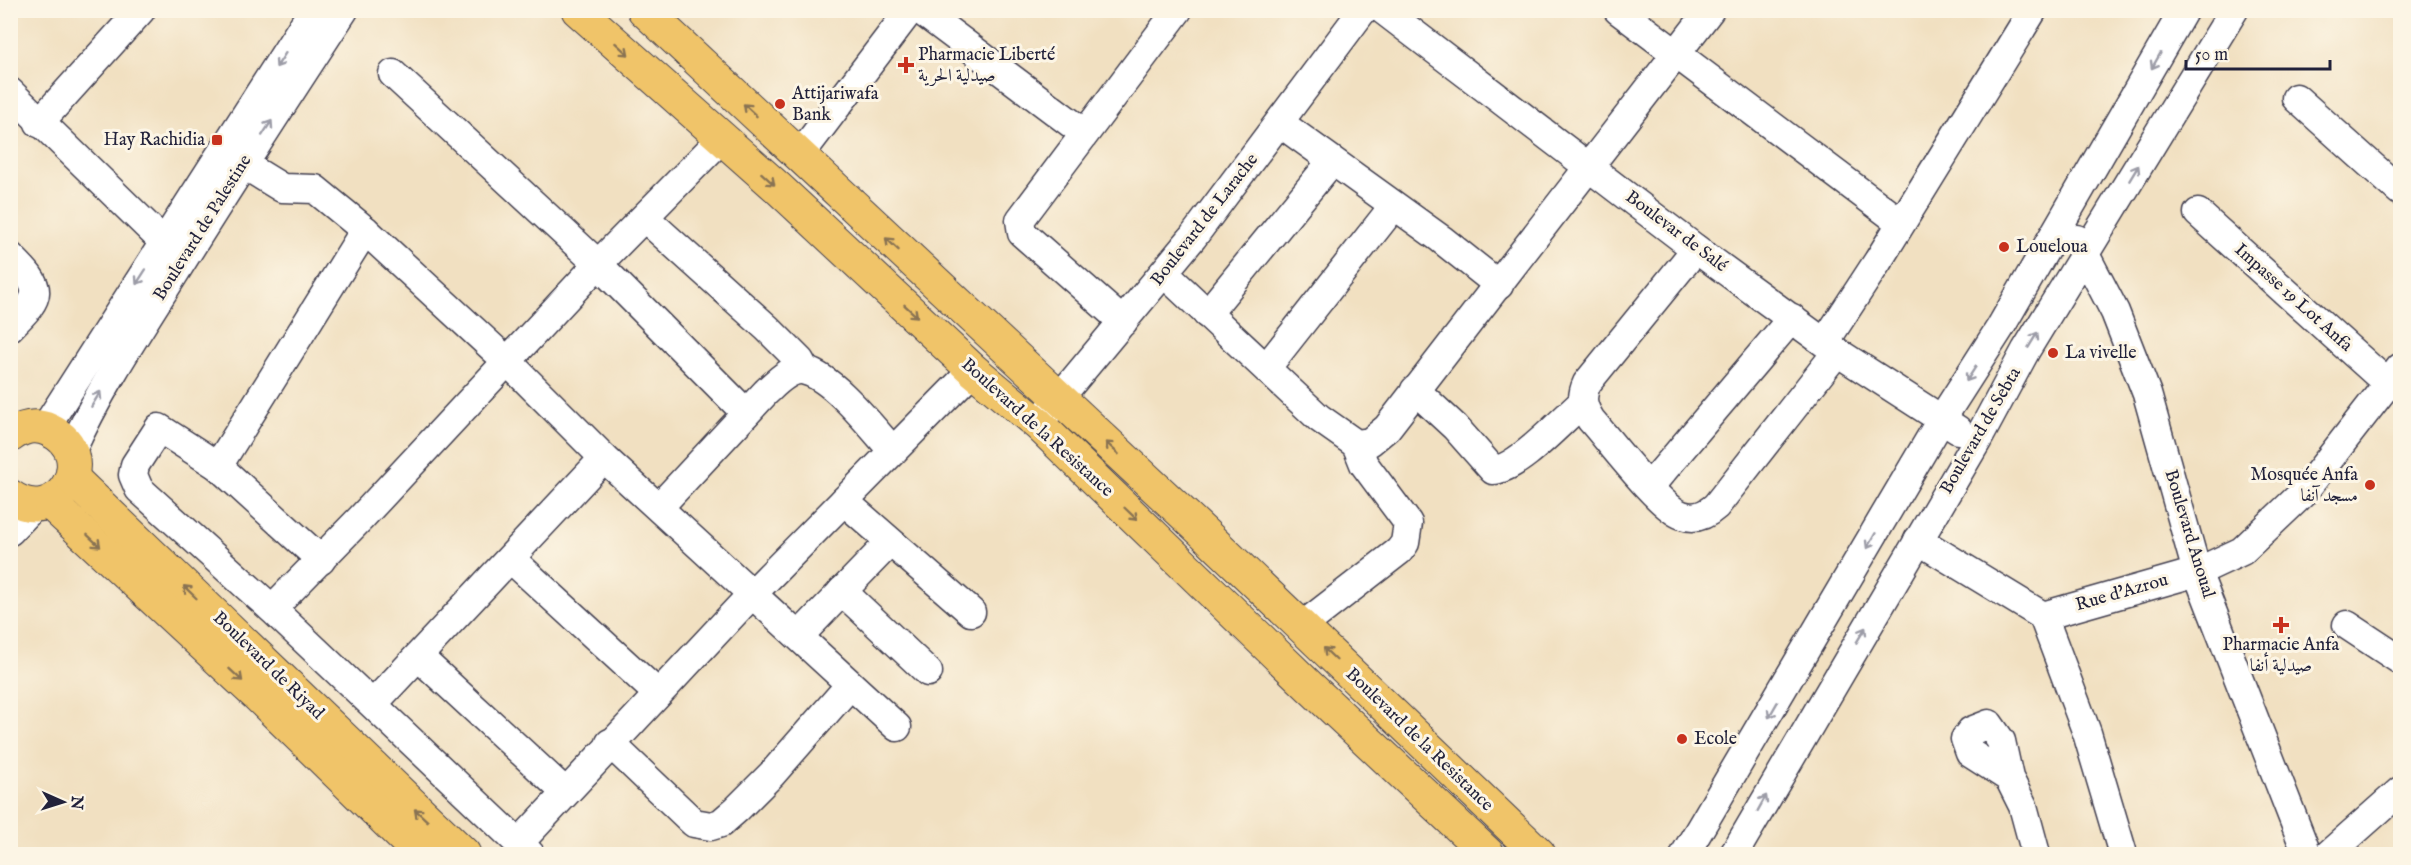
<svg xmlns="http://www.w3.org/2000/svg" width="2411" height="865" font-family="'IM FELL English',Amiri,serif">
<rect width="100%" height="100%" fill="#fcf5e5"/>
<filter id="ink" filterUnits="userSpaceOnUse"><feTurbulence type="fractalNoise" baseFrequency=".0167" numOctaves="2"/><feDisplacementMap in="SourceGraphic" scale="12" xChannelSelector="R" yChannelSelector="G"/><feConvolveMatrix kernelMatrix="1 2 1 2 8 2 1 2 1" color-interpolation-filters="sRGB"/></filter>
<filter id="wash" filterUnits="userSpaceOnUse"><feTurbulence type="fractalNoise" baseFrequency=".008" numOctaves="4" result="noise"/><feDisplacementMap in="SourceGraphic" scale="24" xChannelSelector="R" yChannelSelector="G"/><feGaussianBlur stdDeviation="1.35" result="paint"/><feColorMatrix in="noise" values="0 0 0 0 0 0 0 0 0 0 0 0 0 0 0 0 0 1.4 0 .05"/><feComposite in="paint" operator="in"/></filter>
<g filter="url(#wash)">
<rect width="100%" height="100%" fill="#f1e0c1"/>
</g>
<g filter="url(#ink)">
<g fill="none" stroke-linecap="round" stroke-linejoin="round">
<defs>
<g id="minor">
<polyline points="920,10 1084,133"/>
<polyline points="1383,10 1696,249 1837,352 1958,430"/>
<polyline points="1618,10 1900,222"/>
<polyline points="393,74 598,264 746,413"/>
<polyline points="10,92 177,255"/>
<polyline points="2296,98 2400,191"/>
<polyline points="39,123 141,10"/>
<polyline points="1280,123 1441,239 1499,285"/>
<polyline points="799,156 910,10"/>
<polyline points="243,164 282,188 315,189 365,230 508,362 604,458 897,727"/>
<polyline points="2198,213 2387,383"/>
<polyline points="645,218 767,328 800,361 805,370"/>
<polyline points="2077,239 2115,312 2147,394 2197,572 2307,854"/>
<path d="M1696 249 1587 383C1580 398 1583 407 1591 420 1609 440 1660 508 1682 515 1695 520 1706 515 1716 506L1837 352"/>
<path d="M10 256C44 289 43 295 10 327"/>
<polyline points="1164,273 1319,418 1356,444 1370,442 1387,428 1710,10"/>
<polyline points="1207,314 1332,161"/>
<polyline points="1123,322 1022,233 1020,220 1178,10"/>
<polyline points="1825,342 1878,261 2033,10"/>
<polyline points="1267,367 1393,207"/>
<path d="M1415 390 1455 427 1493 470C1517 470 1563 419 1582 403"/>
<polyline points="1045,415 1193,237 1363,10"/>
<polyline points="45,428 313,10"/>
<path d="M71 452C100 388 139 330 176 271 231 183 287 97 344 10"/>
<polyline points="218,466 365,230"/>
<polyline points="1650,486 1792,318"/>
<polyline points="844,501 971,612"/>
<path d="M659 507 766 392C777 382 791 366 806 371 835 379 873 429 893 451"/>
<polyline points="10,531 34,506"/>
<polyline points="1918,540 2043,616 2087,733 2123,854"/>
<polyline points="511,559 657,693"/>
<polyline points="321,560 218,466 159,428 135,465 133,475 139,489 272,609 530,854"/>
<polyline points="842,591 928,672"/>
<polyline points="272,609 361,518 598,264 722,138"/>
<polyline points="2043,616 2197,572 2242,551 2302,494 2400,368"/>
<polyline points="2347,625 2400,660"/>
<polyline points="1301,627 1399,551 1405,543 1408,523 1364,464 1356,444"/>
<polyline points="800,635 890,542"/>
<polyline points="419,657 565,792"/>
<polyline points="373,704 604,458"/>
<polyline points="610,743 694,823 711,826 721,823 737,809 772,774 850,685"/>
<polyline points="2009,778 1970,753 1965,739 1971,731 1989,724 2001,741 2009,778 2023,806 2036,854"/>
<polyline points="520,842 753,593 973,370"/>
<polyline points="1685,854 1941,420 2000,328 2184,10"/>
<polyline points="1734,854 1977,441 2026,350 2234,10"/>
<polyline points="2329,854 2400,791"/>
</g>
<g id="major">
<polyline points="578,10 777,187 973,370 1038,424 1310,687 1488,854"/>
<polyline points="644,10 1205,534 1539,854"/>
<path d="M10 436C22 427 36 424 49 430 102 454 59 531 10 496"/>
<polyline points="72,478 464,854"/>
<polyline points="50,503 259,697 420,854"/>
</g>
</defs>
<!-- minor casing -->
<use href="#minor" stroke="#413e4f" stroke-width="31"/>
<!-- major casing -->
<use href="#major" stroke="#413e4f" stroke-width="35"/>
<!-- minor -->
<use href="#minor" stroke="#fff" stroke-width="28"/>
<!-- major -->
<use href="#major" stroke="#f0c469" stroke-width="33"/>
</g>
<!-- one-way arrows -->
<defs><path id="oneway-shaft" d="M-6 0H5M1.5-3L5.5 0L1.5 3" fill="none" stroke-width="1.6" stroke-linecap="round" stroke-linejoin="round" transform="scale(1.5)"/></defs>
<g stroke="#897352">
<use href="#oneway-shaft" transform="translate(622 49) rotate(42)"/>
<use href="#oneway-shaft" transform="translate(750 110) rotate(-137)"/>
<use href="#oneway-shaft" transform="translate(768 179) rotate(42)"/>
<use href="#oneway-shaft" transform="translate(892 244) rotate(-137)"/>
<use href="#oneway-shaft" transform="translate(911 311) rotate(43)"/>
<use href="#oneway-shaft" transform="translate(1112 448) rotate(-137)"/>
<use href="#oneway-shaft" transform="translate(1131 514) rotate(44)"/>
<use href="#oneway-shaft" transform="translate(94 541) rotate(43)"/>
<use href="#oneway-shaft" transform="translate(190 592) rotate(-136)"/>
<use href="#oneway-shaft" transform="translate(1330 654) rotate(-136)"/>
<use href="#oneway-shaft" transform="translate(236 675) rotate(43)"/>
<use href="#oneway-shaft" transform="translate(421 815) rotate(-137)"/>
</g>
<g stroke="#9c9ca7">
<use href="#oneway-shaft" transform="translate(281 60) rotate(123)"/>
<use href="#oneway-shaft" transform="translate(2156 61) rotate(120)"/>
<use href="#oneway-shaft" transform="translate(267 128) rotate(-57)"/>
<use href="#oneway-shaft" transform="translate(2134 173) rotate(-59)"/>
<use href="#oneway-shaft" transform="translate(141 277) rotate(123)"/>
<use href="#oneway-shaft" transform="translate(2033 340) rotate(-59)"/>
<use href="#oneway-shaft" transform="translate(1971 374) rotate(123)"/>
<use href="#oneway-shaft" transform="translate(96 399) rotate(-59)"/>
<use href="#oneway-shaft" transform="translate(1871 541) rotate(120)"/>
<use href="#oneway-shaft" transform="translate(1861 635) rotate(-59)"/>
<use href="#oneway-shaft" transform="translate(1773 710) rotate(120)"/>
<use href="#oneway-shaft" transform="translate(1762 803) rotate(-61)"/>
</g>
</g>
<!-- markers -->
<g fill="#c8321e" stroke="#fcf5e5" stroke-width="2">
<path d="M903 56h6v6h6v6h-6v6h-6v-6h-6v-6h6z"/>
<circle cx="780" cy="104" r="6"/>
<rect x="211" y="134" width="12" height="12" rx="3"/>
<circle cx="2004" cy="247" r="6"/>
<circle cx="2053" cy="353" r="6"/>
<circle cx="2370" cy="485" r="6"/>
<path d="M2278 616h6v6h6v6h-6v6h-6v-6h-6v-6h6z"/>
<circle cx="1682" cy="739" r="6"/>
</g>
<g text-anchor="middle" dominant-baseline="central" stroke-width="6" stroke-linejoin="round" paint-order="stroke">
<!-- poi labels -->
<g font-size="18" fill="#22223b" stroke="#fcf5e5" text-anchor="start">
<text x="918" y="55">Pharmacie Liberté<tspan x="918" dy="21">صيدلية الحرية</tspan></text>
<text x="792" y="94">Attijariwafa<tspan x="792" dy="21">Bank</tspan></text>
<text x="205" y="140" text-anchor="end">Hay Rachidia</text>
<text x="2016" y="247">Loueloua</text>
<text x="2065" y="353">La vivelle</text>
<text x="2358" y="475" text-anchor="end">Mosquée Anfa<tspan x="2358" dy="21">مسجد آنفا</tspan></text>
<text x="2281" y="645" text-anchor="middle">Pharmacie Anfa<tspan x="2281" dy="21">صيدلية أنفا</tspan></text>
<text x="1694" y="739">Ecole</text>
</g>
<!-- street labels -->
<g font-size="18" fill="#22223b" stroke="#fcf5e5">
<text transform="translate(1205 220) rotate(-52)">Boulevard de Larache</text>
<text transform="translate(203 228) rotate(-58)">Boulevard de Palestine</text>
<text transform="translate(1676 232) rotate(37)">Boulevar de Salé</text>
<text transform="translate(2293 298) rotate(42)">Impasse 19 Lot Anfa</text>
<text transform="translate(1037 428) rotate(42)">Boulevard de la Resistance</text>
<text transform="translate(1981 431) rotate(-60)">Boulevard de Sebta</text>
<text transform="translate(2189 534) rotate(73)">Boulevard Anoual</text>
<text transform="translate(2122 593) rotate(-16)">Rue d'Azrou</text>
<text transform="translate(268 666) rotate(44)">Boulevard de Riyad</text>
<text transform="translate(1419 740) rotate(44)">Boulevard de la Resistance</text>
</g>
</g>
<!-- margin -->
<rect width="2411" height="865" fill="none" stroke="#fcf5e5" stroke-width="36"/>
<!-- north arrow -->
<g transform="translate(63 802) rotate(93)" stroke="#fcf5e5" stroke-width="4.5" paint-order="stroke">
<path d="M0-4.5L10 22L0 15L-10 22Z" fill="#22223b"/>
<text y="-9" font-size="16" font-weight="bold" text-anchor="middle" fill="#22223b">N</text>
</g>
<!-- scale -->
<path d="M2186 60v9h144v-9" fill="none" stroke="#22223b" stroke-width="3"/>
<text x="2195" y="60" font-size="18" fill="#22223b" stroke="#fcf5e5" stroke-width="4.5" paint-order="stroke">50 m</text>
</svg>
